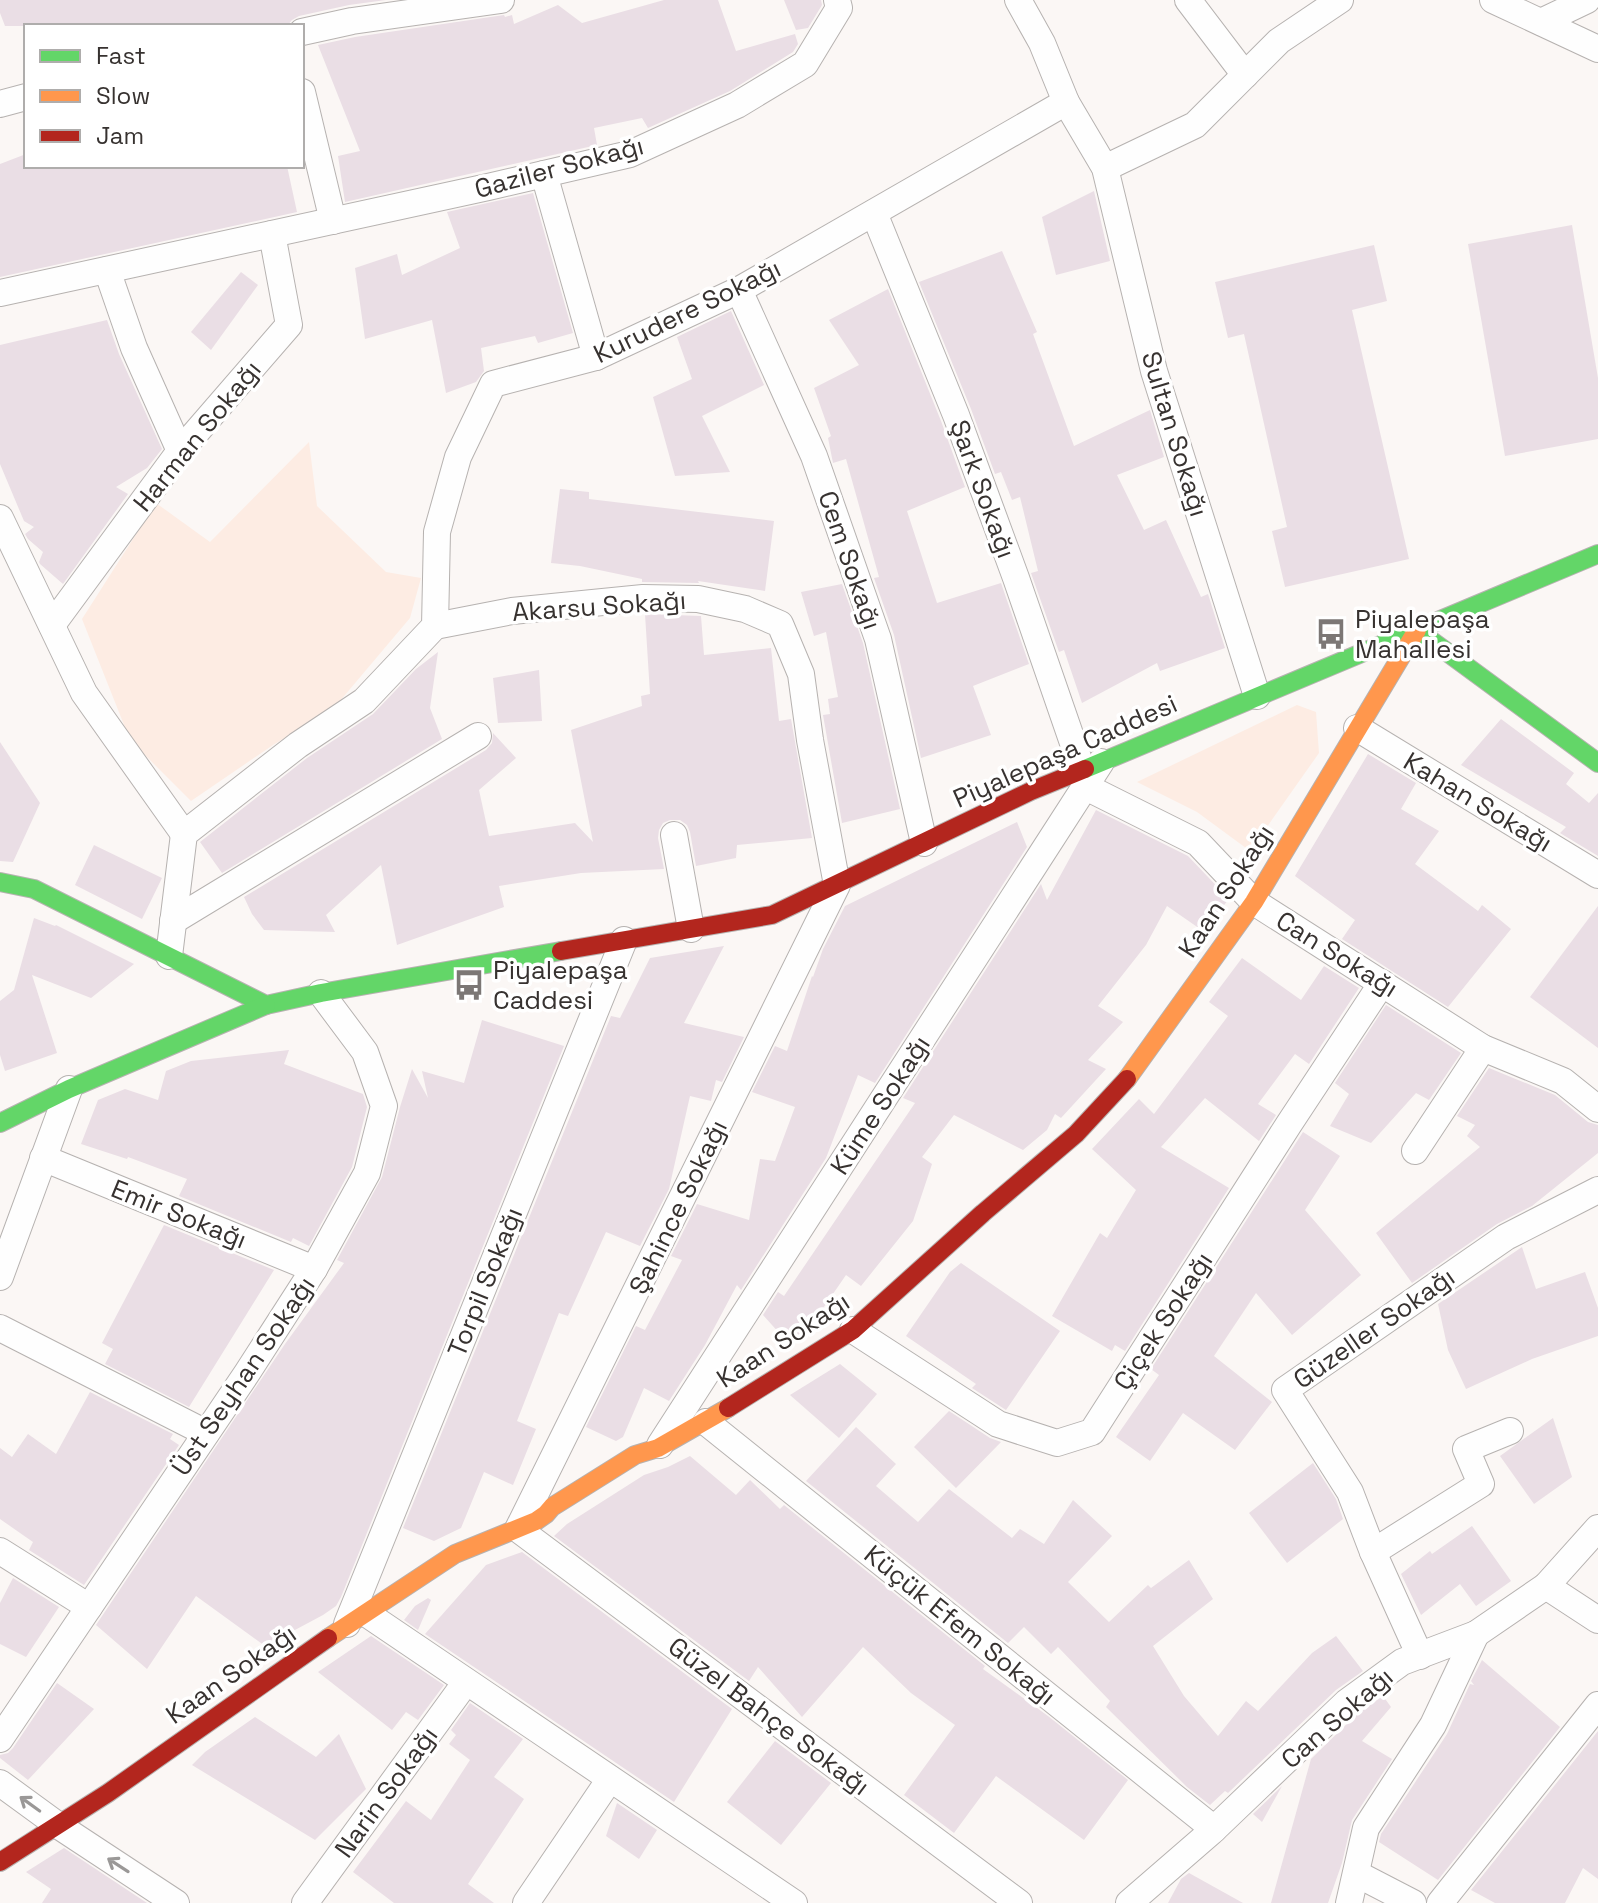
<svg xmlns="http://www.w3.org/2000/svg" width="1598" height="1903" font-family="'Space Grotesk',sans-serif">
<rect width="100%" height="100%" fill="#fbf7f5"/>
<!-- green -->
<g fill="#fdece3">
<polygon points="309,442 317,506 386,572 421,578 410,618 334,708 273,745 191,801 130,740 82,619 156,503 210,542"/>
<polygon points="1297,705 1316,712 1319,753 1250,851 1197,812 1137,782"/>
</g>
<!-- building -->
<g fill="#eadee5">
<polygon points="0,0 386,0 349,5 299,16 292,20 287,26 5,26 0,13"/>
<polygon points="664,0 718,0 736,51 795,34 798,44 793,52 730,91 648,128 642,118 594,128 597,145 345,202 338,156 360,151 318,45 355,37 504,15 505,17 512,15 514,24 558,5 582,23"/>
<polygon points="784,0 821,0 822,5 808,28 796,30"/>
<polygon points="26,154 26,166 287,166 297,212 0,277 0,164"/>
<polygon points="1094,191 1110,261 1056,275 1042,217"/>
<polygon points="533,193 573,333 538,343 535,336 481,348 484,371 476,382 446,393 432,320 365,339 355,268 397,254 402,275 460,248 447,212"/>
<polygon points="1572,225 1598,378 1598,439 1505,456 1468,244"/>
<polygon points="1374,245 1387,301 1352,310 1409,559 1285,587 1272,531 1287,527 1244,334 1228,338 1215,282"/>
<polygon points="1002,251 1037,332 1033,334 1074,446 1150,410 1164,457 1117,475 1144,530 1166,520 1201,597 1208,594 1225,648 1160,671 1157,663 1082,703 1064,650 1059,652 1031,573 1038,571 1020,497 1012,500 1001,472 995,474 971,409 919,282"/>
<polygon points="241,272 258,285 211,350 191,332"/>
<polygon points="888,289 941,421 965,487 907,511 937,603 1001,583 1029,664 973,686 991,735 921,758 894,635 874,578 879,577 846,459 833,463 828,438 831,436 814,388 859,365 829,320"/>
<polygon points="731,311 764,385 702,416 730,472 675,476 653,397 692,379 677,337"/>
<polygon points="107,320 119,354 162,449 147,468 116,487 128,494 63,584 40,564 39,562 43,552 28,539 25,534 34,527 24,521 0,464 0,345"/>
<polygon points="560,489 589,492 589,499 774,521 765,591 698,581 699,583 642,582 642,579 580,566 551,563"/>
<polygon points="842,584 863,643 900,809 842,823 823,715 830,714 828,699 838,697 826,632 814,636 801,592"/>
<polygon points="645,614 701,616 704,655 771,648 779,721 791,719 812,838 737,845 736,858 696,866 690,832 687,825 680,820 670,820 663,823 659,830 658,838 664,869 581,873 499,886 504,907 397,945 381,865 326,915 335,932 264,930 252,914 244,897 486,750 492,743 493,733 516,758 479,790 489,836 575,823 593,842 571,730 642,706 641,696 650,694"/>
<polygon points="438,652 430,708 442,739 222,873 200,842 307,758 373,714 416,669"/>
<polygon points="539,670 542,721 498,723 493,678"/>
<polygon points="1501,719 1574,773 1566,784 1589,803 1598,793 1598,856 1560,833 1566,827 1461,765"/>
<polygon points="0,742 40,803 13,862 0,861"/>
<polygon points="1368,754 1416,783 1401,809 1439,831 1415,864 1478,911 1482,905 1511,929 1448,1007 1342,939 1355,920 1295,876"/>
<polygon points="1096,810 1188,856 1229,899 1203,931 1167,906 1146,945 1098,1006 1123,1022 1088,1060 1106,1069 1061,1118 1055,1114 1047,1130 1023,1150 954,1115 922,1157 932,1164 913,1221 861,1286 846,1275 806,1333 789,1344 763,1315 778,1292 784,1296 915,1103 903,1098 1041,884 1047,900"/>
<polygon points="1017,822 1027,847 875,1083 858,1075 826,1158 741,1290 737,1285 705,1345 669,1401 644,1388 623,1437 616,1441 586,1427 636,1326 645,1330 682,1260 671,1256 697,1204 749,1220 760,1159 775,1161 795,1107 752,1092 775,1046 787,1051 812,976 813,977 823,949 845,906"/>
<polygon points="94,845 162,878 142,919 75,885"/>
<polygon points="1598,906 1598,1048 1530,997"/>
<polygon points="34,918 55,926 56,925 134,964 91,998 32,975 57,1053 5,1071 0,1055 0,1001 14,990"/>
<polygon points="724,946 684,1023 744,1037 722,1082 716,1080 711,1101 690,1096 669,1189 640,1246 606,1232 568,1316 559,1313 517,1421 536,1429 513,1485 484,1472 461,1528 434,1541 403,1528 611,1016 620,1018 650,958"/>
<polygon points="1242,958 1301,1000 1324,966 1359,988 1309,1064 1295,1054 1258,1104 1276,1115 1259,1141 1205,1098 1161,1147 1229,1188 1125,1351 1115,1345 1112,1351 1052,1316 1100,1233 1107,1238 1136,1190 1092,1149 1139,1099 1154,1114 1228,1016 1209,1002"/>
<polygon points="1386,1005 1461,1053 1429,1100 1416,1093 1371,1143 1330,1126 1349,1094 1335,1083"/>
<polygon points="482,1020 564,1046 341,1597 336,1606 323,1615 265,1646 196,1596 147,1669 96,1625 285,1344 344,1263 337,1260 382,1177 400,1107 412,1069 428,1098 422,1071 464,1083"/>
<polygon points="289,1050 284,1064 363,1094 367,1107 352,1167 309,1246 293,1238 291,1242 179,1196 187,1179 128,1157 127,1159 81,1144 98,1100 125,1089 158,1100 166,1071 191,1061"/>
<polygon points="1489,1068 1555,1095 1588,1122 1598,1125 1598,1153 1532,1206 1497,1224 1412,1283 1376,1233 1480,1147 1467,1136 1475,1125 1457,1116"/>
<polygon points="1303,1132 1340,1156 1305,1210 1361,1275 1292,1335 1256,1293 1214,1356 1272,1402 1235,1450 1183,1413 1150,1461 1116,1437 1159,1375 1151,1369"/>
<polygon points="164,1225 274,1270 189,1407 105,1364 113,1349 102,1343"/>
<polygon points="1522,1247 1536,1289 1585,1272 1598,1308 1598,1336 1532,1359 1466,1389 1448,1350 1438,1304"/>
<polygon points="961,1263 1060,1331 1006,1410 972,1388 976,1384 906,1336 950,1272"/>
<polygon points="840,1364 877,1394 839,1438 790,1395"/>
<polygon points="90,1392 173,1434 170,1439 179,1445 84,1585 29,1550 33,1542 0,1519 0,1448 12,1457 28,1434 56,1454"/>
<polygon points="949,1411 990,1438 1001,1442 956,1488 914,1447"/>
<polygon points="1553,1418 1572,1477 1534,1504 1500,1456"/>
<polygon points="856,1427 896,1464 876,1486 918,1522 949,1489 1012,1538 1020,1529 1044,1544 1073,1500 1112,1536 1068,1582 1109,1622 1148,1585 1151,1588 1189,1560 1213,1599 1153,1646 1184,1696 1218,1736 1246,1701 1258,1711 1312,1653 1336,1636 1363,1671 1336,1690 1228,1793 1225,1791 1210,1805 1187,1787 1106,1707 1110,1701 1058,1647 1051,1654 1024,1627 1008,1643 806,1481"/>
<polygon points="690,1456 736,1495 750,1480 780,1509 784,1505 985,1666 983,1669 1048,1716 1128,1780 1084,1840 996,1776 954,1833 904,1795 955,1725 911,1693 863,1647 802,1717 758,1667 749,1681 554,1536 567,1524 644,1475 668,1467"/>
<polygon points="1313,1463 1336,1499 1343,1519 1287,1563 1249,1513"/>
<polygon points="1472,1526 1511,1581 1476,1606 1460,1584 1421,1615 1401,1574 1430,1551 1432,1554"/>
<polygon points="522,1552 732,1709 674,1802 425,1634 486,1565"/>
<polygon points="13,1578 59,1607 26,1657 0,1644 0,1603"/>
<polygon points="428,1598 431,1600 418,1630 404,1620 415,1606"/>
<polygon points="371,1636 444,1685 418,1720 406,1712 392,1730 318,1672"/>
<polygon points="1482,1660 1560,1727 1438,1880 1379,1842 1381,1834 1447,1734 1470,1684 1474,1685 1471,1681"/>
<polygon points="57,1683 94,1709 28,1780 0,1758 0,1755 8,1753 13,1748"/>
<polygon points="1383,1696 1391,1707 1362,1741 1392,1759 1352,1820 1342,1863 1328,1903 1271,1903 1311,1759 1357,1714"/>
<polygon points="470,1703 523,1739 494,1777 524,1799 468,1884 494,1903 394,1903 353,1872 406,1801 431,1820 470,1760 449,1744 456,1735 451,1730"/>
<polygon points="255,1717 316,1757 339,1734 366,1789 315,1840 192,1765 205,1752"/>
<polygon points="1598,1731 1598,1879 1583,1868 1565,1903 1495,1903 1471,1890"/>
<polygon points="775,1741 831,1783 781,1845 727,1802"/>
<polygon points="1282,1786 1262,1822 1253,1814"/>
<polygon points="617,1803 657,1830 639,1859 606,1836"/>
<polygon points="64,1848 73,1854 147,1903 42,1903 51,1889 26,1872"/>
<polygon points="1189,1873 1243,1903 1168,1903 1181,1879"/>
</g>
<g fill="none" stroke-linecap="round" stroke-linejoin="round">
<defs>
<g id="street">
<polyline points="1018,0 1042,43 1066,102 1105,168 1154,371 1257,696"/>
<polyline points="1188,0 1245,75"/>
<polyline points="1493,0 1598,49"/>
<polyline points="1541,22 1587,0"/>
<polyline points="302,32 352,21 501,0"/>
<polyline points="302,92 333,221"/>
<polyline points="0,104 26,97"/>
<polyline points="1105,168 1195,125 1279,41 1340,0"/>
<polyline points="544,174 596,357"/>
<polyline points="874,213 956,415 1016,578 1082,769"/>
<polyline points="107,270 134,348 180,451"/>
<polyline points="739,290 814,456 878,639 924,843"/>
<polyline points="0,293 488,187 630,154 737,105 805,64 839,8 837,0"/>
<polyline points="0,518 84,693 184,834"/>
<polyline points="52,625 180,451 289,325 272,234"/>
<polyline points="435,626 512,611 643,598 698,599 745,609 780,624 801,674 810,740 837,885 518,1529 1019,1903"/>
<polyline points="1357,728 1598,875"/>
<polyline points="1086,787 1198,843 1254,902 1483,1048 1563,1081 1598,1109"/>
<polyline points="674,835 691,929"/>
<polyline points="173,921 478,736"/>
<polyline points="169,956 184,834 298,745 364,701 435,626 437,532 458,457 493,384 596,357 739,290 1066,102"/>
<polyline points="1415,1151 1483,1048"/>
<polyline points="43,1158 314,1269"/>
<polyline points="0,1277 69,1089"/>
<polyline points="0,1328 206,1433"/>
<polyline points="853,1330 998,1424 1057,1443 1092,1432 1289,1124 1382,983"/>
<polyline points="706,1422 1214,1829"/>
<polyline points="660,1445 1101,762"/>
<polyline points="0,1551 89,1607"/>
<polyline points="1373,1552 1481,1484 1466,1449 1510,1431"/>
<polyline points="1546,1586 1598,1620"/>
<polyline points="364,1612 794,1903"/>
<polyline points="347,1624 624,940"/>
<polyline points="1420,1656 1373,1552 1350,1492 1285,1390 1506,1237 1598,1190"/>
<polyline points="0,1739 247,1373 314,1269 367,1173 384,1106 365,1052 321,993"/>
<polyline points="0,1783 59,1826 176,1903"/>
<polyline points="1357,1874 1413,1903"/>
<polyline points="305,1903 466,1682"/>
<polyline points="526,1903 610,1779"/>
<polyline points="1129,1903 1211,1832 1347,1702 1402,1662 1476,1634 1546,1586 1598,1528"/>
<polyline points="1349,1903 1366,1828 1433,1725 1476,1634"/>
<polyline points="1440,1903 1598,1705"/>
</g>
<g id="fast">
<polyline points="1417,630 1598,763"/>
<polyline points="1085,769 1598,554"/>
<polyline points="0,882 34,889 266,1005 321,993 561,951"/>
<polyline points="0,1123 69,1089 266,1005"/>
</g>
<g id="slow">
<polyline points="1127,1079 1254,902 1417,630"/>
<polyline points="328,1638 455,1554 536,1521 546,1514 552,1507 635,1455 658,1448 728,1408"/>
</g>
<g id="jam">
<polyline points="561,951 772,915 1031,791 1085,769"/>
<polyline points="728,1408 853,1330 983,1213 1076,1134 1127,1079"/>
<polyline points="0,1862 108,1793 328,1638"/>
</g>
</defs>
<!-- street casing -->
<use href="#street" stroke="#b6b2b0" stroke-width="28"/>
<!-- fast casing -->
<use href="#fast" stroke="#b6b2b0" stroke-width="20"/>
<!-- slow casing -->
<use href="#slow" stroke="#b6b2b0" stroke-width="20"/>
<!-- jam casing -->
<use href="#jam" stroke="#b6b2b0" stroke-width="20"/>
<!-- street -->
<use href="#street" stroke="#fefefe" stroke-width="26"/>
<!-- fast -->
<use href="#fast" stroke="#63d668" stroke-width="18"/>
<!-- slow -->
<use href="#slow" stroke="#ff974d" stroke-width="18"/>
<!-- jam -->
<use href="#jam" stroke="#b3261e" stroke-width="18"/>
</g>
<!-- one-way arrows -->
<defs><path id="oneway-shaft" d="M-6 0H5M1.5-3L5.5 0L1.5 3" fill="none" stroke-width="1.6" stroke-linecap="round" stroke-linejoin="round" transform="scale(2)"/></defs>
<g stroke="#9a9897">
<use href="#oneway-shaft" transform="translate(30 1804) rotate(-144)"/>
<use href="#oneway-shaft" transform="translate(118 1865) rotate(-147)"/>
</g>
<!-- icons -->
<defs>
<symbol id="bus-bare" viewBox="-9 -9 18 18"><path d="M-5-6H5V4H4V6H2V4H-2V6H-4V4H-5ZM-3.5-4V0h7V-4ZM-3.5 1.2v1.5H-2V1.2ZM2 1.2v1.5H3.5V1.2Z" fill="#7c7775" stroke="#fff" stroke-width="2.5" paint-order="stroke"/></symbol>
</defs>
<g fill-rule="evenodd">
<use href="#bus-bare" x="1309" y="612" width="44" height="44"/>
<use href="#bus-bare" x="447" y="963" width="44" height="44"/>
</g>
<g text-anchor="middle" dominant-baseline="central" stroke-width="7" stroke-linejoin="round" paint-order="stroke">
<!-- street labels -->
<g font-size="26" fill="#373230" stroke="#fff">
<text transform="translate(559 167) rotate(-15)">Gaziler Sokağı</text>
<text transform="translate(687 311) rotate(-26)">Kurudere Sokağı</text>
<text transform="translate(1175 434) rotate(73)">Sultan Sokağı</text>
<text transform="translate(197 436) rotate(-51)">Harman Sokağı</text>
<text transform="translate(983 489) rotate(70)">Şark Sokağı</text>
<text transform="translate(850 560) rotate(71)">Cem Sokağı</text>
<text transform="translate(599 606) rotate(-4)">Akarsu Sokağı</text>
<text transform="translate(1065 751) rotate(-24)">Piyalepaşa Caddesi</text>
<text transform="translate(1478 802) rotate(31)">Kahan Sokağı</text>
<text transform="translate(1226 891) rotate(-57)">Kaan Sokağı</text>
<text transform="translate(1337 954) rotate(32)">Can Sokağı</text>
<text transform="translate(880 1105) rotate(-57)">Küme Sokağı</text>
<text transform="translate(678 1207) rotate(-64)">Şahince Sokağı</text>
<text transform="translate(179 1214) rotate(22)">Emir Sokağı</text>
<text transform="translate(485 1282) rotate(-68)">Torpil Sokağı</text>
<text transform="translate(1163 1321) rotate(-57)">Çiçek Sokağı</text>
<text transform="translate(1374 1328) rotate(-35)">Güzeller Sokağı</text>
<text transform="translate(783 1340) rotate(-33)">Kaan Sokağı</text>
<text transform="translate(243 1376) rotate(-56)">Üst Seyhan Sokağı</text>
<text transform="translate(960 1625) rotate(39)">Küçük Efem Sokağı</text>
<text transform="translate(231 1674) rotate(-35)">Kaan Sokağı</text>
<text transform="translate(769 1716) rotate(37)">Güzel Bahçe Sokağı</text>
<text transform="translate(1337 1718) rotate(-41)">Can Sokağı</text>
<text transform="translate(386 1792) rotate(-54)">Narin Sokağı</text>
</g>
<!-- poi labels -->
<g font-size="26" fill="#373230" stroke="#fff" text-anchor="start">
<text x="1355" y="619">Piyalepaşa<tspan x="1355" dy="30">Mahallesi</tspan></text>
<text x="493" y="970">Piyalepaşa<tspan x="493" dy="30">Caddesi</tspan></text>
</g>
</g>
<!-- legend -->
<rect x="24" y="24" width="280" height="144" fill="#ffffff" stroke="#afadac" stroke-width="2"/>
<rect x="40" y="50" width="40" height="12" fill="#63d668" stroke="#afadac" stroke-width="2"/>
<text x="96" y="64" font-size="24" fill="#373230">Fast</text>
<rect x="40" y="90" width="40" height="12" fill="#ff974d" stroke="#afadac" stroke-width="2"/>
<text x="96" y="104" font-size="24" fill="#373230">Slow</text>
<rect x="40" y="130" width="40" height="12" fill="#b3261e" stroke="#afadac" stroke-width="2"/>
<text x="96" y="144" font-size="24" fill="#373230">Jam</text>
</svg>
